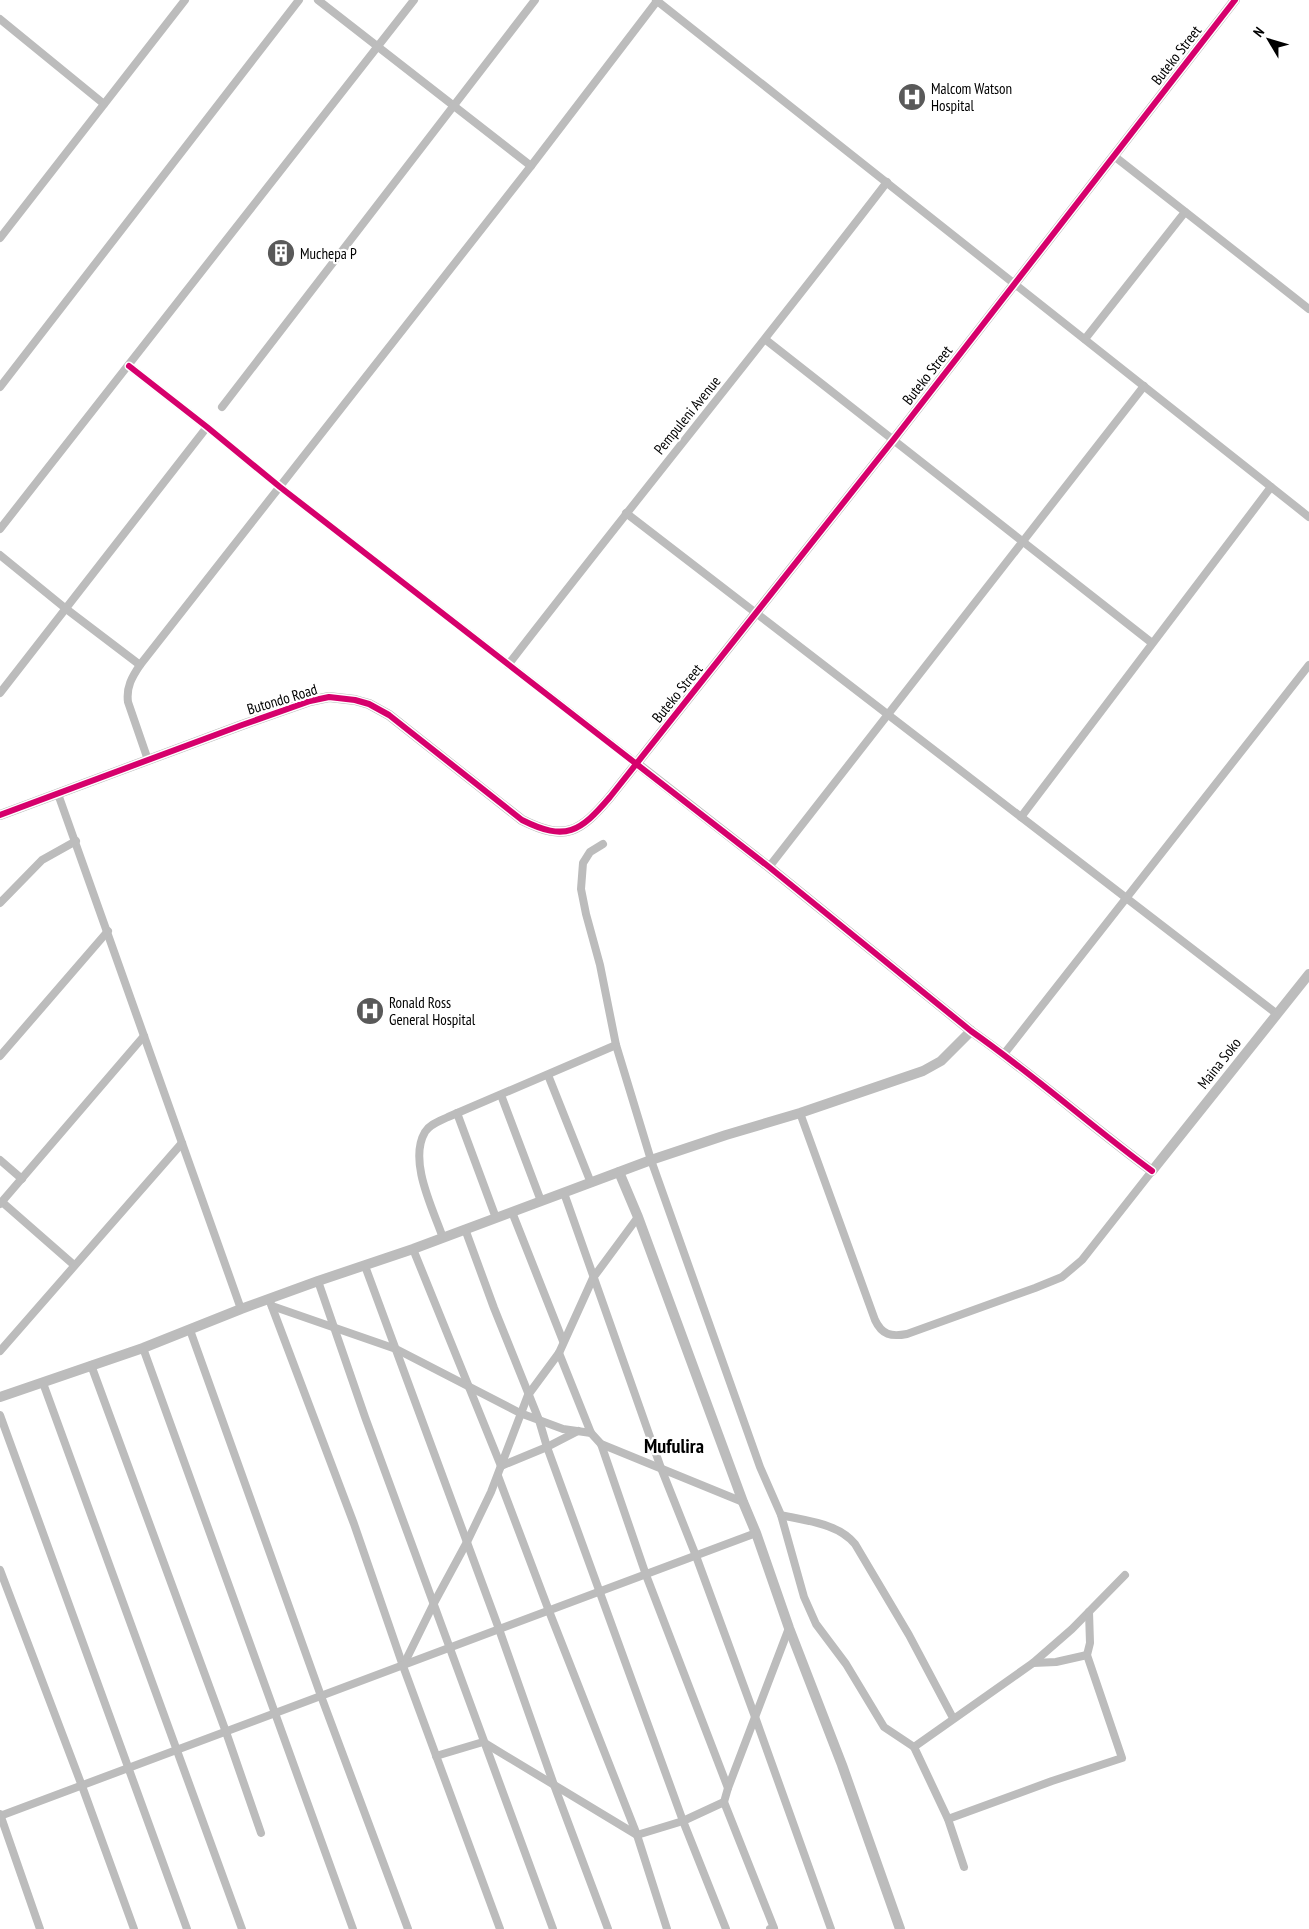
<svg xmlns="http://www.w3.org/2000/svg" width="1309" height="1929" font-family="'PT Sans Narrow',sans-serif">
<rect width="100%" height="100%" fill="#fff"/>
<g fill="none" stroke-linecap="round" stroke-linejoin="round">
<!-- minor -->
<g stroke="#bcbcbc" stroke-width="8">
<polyline points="318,0 531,166"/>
<polyline points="656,0 1309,517"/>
<polyline points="0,19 104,104"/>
<polyline points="1114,156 1309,309"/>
<polyline points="0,238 185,0"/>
<polyline points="1085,339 1185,212"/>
<polyline points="766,340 1152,643"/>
<polyline points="129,366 207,427 280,487 636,763"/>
<polyline points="0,387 299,0"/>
<polyline points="222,407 535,0"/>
<polyline points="626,513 1277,1014"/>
<polyline points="0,529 414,0"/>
<polyline points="0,555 65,608 140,665"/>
<path d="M508 665C633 503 762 345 887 182"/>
<polyline points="0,693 207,427"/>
<path d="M148 760 128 702C126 687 132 677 140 665L531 166 657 1"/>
<polyline points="58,794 241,1309"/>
<polyline points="1021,817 1271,487"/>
<path d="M603 844 590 852 583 863 581 889 586 914 600 965 616 1045 651 1160 760 1467 781 1515C806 1521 838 1523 855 1544L909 1635 953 1718"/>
<polyline points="769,867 1144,386"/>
<polyline points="0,903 42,860 76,841"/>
<polyline points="1004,1054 1309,665"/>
<polyline points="0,1056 108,931"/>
<polyline points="548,1075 591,1183"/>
<polyline points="501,1095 541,1201"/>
<polyline points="457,1113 496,1218"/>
<path d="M800 1113 875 1320C882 1335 891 1337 907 1334L1035 1288 1062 1277 1082 1260 1152 1171"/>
<polyline points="0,1160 22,1179"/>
<polyline points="564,1193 661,1468 696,1556 754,1714 831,1929"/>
<polyline points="2,1202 74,1265"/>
<polyline points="0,1204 144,1036"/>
<polyline points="512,1212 563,1341"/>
<polyline points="465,1229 494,1308 539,1420 547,1447 683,1821 726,1929"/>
<path d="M443 1238C433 1209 408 1161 425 1132 430 1124 440 1121 448 1117L616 1045"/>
<polyline points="413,1249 501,1466"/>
<polyline points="365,1266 499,1629 554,1785 608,1929"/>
<polyline points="318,1281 365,1417 553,1929"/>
<polyline points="269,1299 354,1524 403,1666 500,1929"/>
<polyline points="272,1306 396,1349 520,1413 563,1429 591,1433 601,1444 743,1502"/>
<polyline points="190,1330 321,1696 408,1929"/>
<polyline points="143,1348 353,1929"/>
<polyline points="0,1351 182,1143"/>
<polyline points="559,1353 591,1433"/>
<polyline points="91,1365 226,1732 261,1833"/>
<polyline points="43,1383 242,1929"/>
<polyline points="0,1415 187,1929"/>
<polyline points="601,1444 646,1575 728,1788 724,1802"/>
<polyline points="501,1466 547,1447 578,1431"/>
<polyline points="498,1476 549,1611 637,1835 667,1929"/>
<polyline points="781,1515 804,1597 816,1624 846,1664 884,1727 914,1747 1033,1663 1056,1662 1087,1655"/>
<polyline points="0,1570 82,1786 134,1929"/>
<polyline points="1033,1663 1072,1629 1125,1575"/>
<polyline points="403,1666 434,1603 467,1542 491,1492 528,1395 559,1353 593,1278 638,1217"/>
<polyline points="914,1747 948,1819 964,1867"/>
<polyline points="436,1756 483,1742 637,1835 683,1821 724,1802 774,1928 770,1929"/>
<polyline points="728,1788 789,1628"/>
<polyline points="0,1814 40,1929"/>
<polyline points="0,1816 756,1533"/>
<polyline points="948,1819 1052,1781 1122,1758 1087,1655 1090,1643 1089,1612"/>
</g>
<!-- tertiary -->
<g stroke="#bcbcbc" stroke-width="10">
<path d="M636 763 769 867 971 1031C1034 1075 1091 1126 1152 1171L1309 974"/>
<path d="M0 815 242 725 310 701 329 697 355 700 369 704 389 715 522 820C566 842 580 832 610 797L894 439 1235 0"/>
<polyline points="619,1172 638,1217 743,1502 756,1533 789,1628 842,1765 900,1929"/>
<polyline points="0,1397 143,1348 241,1309 318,1281 413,1249 651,1160 726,1135 800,1113 923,1071 941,1061 971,1031"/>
</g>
<defs>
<g id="cycleway">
<path d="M129 366 207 427 280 487 769 867 971 1031C1034 1075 1091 1126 1152 1171"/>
<path d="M0 815 242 725 310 701 329 697 355 700 369 704 389 715 522 820C566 842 580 832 610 797L894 439 1235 0"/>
</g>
</defs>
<!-- cycleway casing -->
<use href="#cycleway" stroke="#fff" stroke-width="9"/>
<!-- cycleway -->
<use href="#cycleway" stroke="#d6006c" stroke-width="6"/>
</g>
<!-- icons -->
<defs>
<symbol id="hospital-disc" viewBox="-11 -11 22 22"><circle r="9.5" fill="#595959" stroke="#fff"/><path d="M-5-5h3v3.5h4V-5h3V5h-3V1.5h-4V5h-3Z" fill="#fff"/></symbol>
<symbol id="building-disc" viewBox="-11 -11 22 22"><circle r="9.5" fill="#595959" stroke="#fff"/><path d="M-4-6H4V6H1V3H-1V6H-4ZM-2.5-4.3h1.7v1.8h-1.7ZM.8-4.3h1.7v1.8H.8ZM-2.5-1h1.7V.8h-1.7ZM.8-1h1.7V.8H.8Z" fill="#fff"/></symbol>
</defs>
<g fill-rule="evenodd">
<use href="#hospital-disc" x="896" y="81" width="32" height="32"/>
<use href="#building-disc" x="265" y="237" width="32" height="32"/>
<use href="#hospital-disc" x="354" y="995" width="32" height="32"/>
</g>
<g text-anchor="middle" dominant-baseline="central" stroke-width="4.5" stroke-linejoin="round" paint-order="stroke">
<!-- street labels -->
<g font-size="15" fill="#000" stroke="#fff">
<text transform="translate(1176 55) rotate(-52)">Buteko Street</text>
<text transform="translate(927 375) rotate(-52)">Buteko Street</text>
<text transform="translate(687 415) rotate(-51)">Pempuleni Avenue</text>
<text transform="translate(677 693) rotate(-51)">Buteko Street</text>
<text transform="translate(282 699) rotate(-17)">Butondo Road</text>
<text transform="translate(1219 1063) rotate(-52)">Maina Soko</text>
</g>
<!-- poi labels -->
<g font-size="15" fill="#000" stroke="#fff" text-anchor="start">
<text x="931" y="88">Malcom Watson<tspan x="931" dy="17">Hospital</tspan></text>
<text x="300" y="253">Muchepa P</text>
<text x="389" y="1002">Ronald Ross<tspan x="389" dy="17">General Hospital</tspan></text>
</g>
<!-- district labels -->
<g font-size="20" font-weight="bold" fill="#000" stroke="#fff">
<text x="674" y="1446">Mufulira</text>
</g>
</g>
<!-- north arrow -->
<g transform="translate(1269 40) rotate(308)" stroke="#ffffff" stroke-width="4" paint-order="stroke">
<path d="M0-4L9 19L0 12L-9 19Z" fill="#000000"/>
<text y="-8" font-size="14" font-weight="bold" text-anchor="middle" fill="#000000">N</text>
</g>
</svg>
